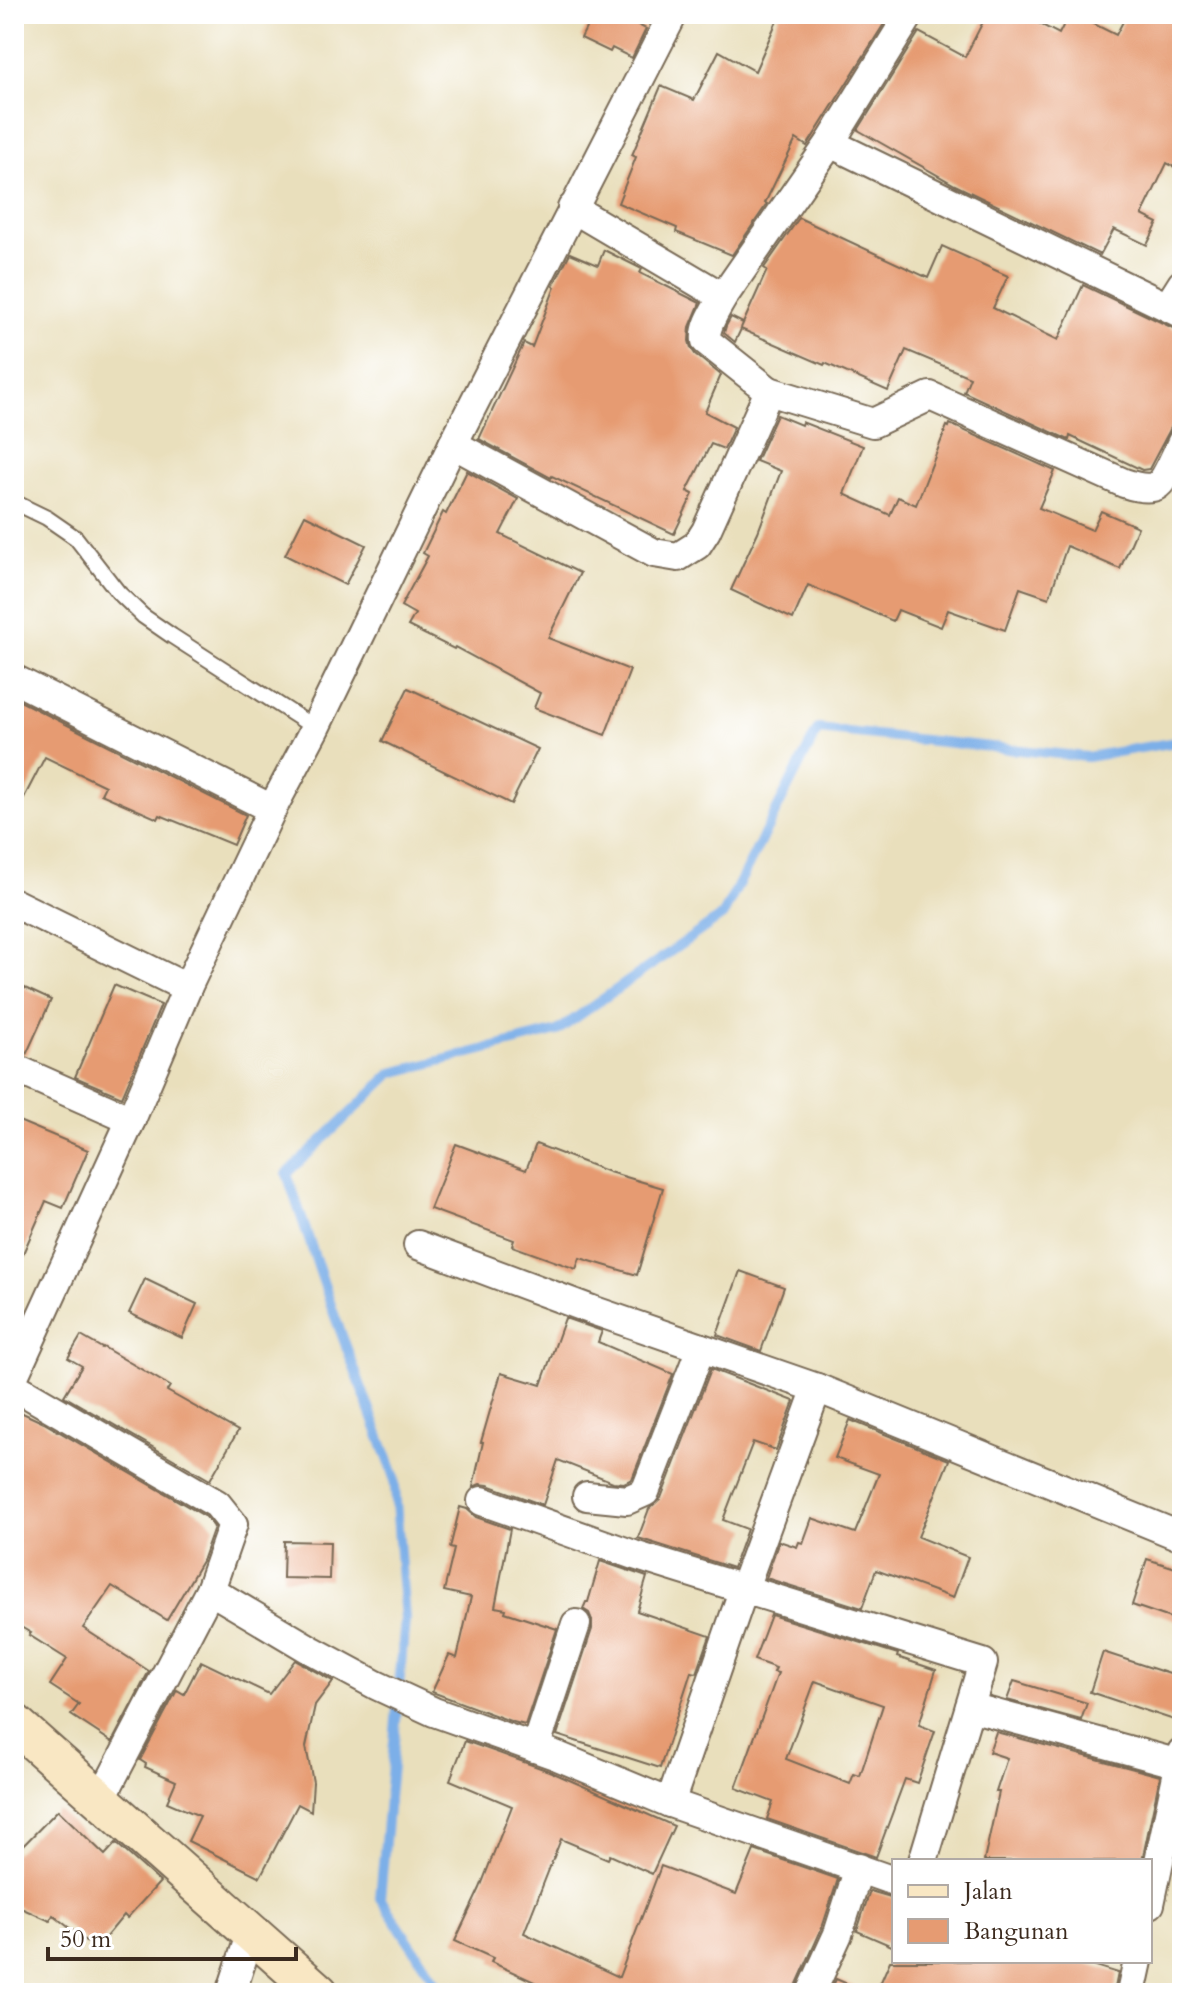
<svg xmlns="http://www.w3.org/2000/svg" width="1196" height="2007" font-family="Cardo,serif">
<rect width="100%" height="100%" fill="#fff"/>
<filter id="ink" filterUnits="userSpaceOnUse"><feTurbulence type="fractalNoise" baseFrequency=".0125" numOctaves="2"/><feDisplacementMap in="SourceGraphic" scale="16" xChannelSelector="R" yChannelSelector="G"/><feConvolveMatrix kernelMatrix="1 2 1 2 8 2 1 2 1" color-interpolation-filters="sRGB"/></filter>
<filter id="wash" filterUnits="userSpaceOnUse"><feTurbulence type="fractalNoise" baseFrequency=".006" numOctaves="4" result="noise"/><feDisplacementMap in="SourceGraphic" scale="32" xChannelSelector="R" yChannelSelector="G"/><feGaussianBlur stdDeviation="1.8" result="paint"/><feColorMatrix in="noise" values="0 0 0 0 0 0 0 0 0 0 0 0 0 0 0 0 0 1.4 0 .05"/><feComposite in="paint" operator="in"/></filter>
<g filter="url(#wash)">
<rect width="100%" height="100%" fill="#e9dfbc"/>
<g fill="none" stroke-linecap="round" stroke-linejoin="round">
<!-- stream -->
<polyline stroke="#7bafe8" stroke-width="10" points="443,1993 380,1898 405,1620 394,1475 334,1314 287,1174 392,1073 557,1031 723,915 818,729 1087,757 1182,741"/>
</g>
<g id="blocks">
<!-- building -->
<g fill="#e69b72" fill-rule="evenodd">
<polygon points="593,14 617,14 646,29 632,58 612,48 610,52 581,38"/>
<polygon points="780,14 884,14 889,16 807,146 796,139 765,203 767,204 732,255 676,232 677,228 618,203 636,157 632,155 661,86 694,100 719,51 755,71"/>
<polygon points="987,14 1021,14 1059,34 1069,14 1074,14 1116,35 1127,14 1182,14 1182,171 1167,163 1142,215 1158,223 1147,245 1114,229 1100,255 955,185 858,130 919,32 965,57"/>
<polygon points="799,218 928,278 942,246 1008,276 993,308 1058,340 1083,285 1175,329 1182,331 1182,407 1149,469 1142,470 1070,436 1069,440 964,392 970,377 906,350 888,391 825,363 824,365 741,329 735,342 724,333 726,326 731,317 743,323 741,328 767,270 764,268"/>
<polygon points="604,250 642,269 640,273 700,303 690,327 689,341 691,348 695,354 721,375 705,412 734,427 724,449 711,444 687,491 693,494 674,534 552,476 551,478 479,439 524,343 532,347 555,287 553,286 570,253 598,265"/>
<polygon points="777,415 801,425 802,422 863,446 844,494 890,515 898,497 916,505 947,426 949,427 950,424 1055,471 1039,508 1092,530 1101,511 1138,527 1120,569 1067,546 1049,598 1020,588 1005,630 948,610 941,627 898,610 893,621 808,585 793,619 731,590 758,532 781,471 756,461"/>
<polygon points="467,471 518,499 500,534 580,573 548,638 630,670 605,735 534,708 540,693 455,647 454,649 408,626 415,614 401,606 428,556 423,553 443,512 446,514"/>
<polygon points="305,515 366,545 345,585 285,555"/>
<polygon points="408,688 538,749 511,804 382,741"/>
<polygon points="14,698 246,815 233,845 160,815 158,819 101,794 105,786 45,757 14,817"/>
<polygon points="14,983 51,1000 26,1055 14,1051"/>
<polygon points="114,985 161,1005 122,1097 75,1077"/>
<polygon points="14,1119 88,1150 63,1208 46,1201 14,1274"/>
<polygon points="456,1144 526,1170 536,1144 609,1172 663,1188 637,1275 580,1258 576,1269 512,1246 514,1240 430,1209"/>
<polygon points="740,1271 784,1287 761,1351 717,1335"/>
<polygon points="145,1279 197,1304 182,1338 129,1313"/>
<polygon points="565,1318 602,1331 598,1342 673,1374 632,1479 624,1483 613,1482 558,1460 543,1505 488,1485 480,1484 473,1487 483,1442 481,1442 501,1373 541,1385"/>
<polygon points="81,1336 102,1348 103,1347 170,1386 167,1391 238,1431 210,1480 64,1396 82,1366 68,1358"/>
<polygon points="711,1369 794,1401 776,1450 753,1442 723,1520 747,1529 733,1568 638,1538 649,1509 661,1498"/>
<polygon points="14,1409 44,1423 206,1517 214,1527 202,1561 167,1620 112,1586 83,1628 149,1671 112,1742 71,1715 79,1704 50,1685 67,1659 29,1635 31,1633 14,1623"/>
<polygon points="850,1420 949,1460 918,1537 968,1557 953,1598 876,1570 862,1608 766,1578 779,1541 797,1547 799,1542 803,1543 812,1518 855,1533 879,1474 835,1458"/>
<polygon points="460,1507 467,1509 476,1517 510,1529 495,1607 506,1609 505,1612 557,1629 525,1725 513,1722 432,1692 449,1655 457,1658 471,1597 444,1591 454,1549 450,1548"/>
<polygon points="284,1541 330,1542 329,1579 283,1578"/>
<polygon points="1147,1559 1182,1570 1182,1622 1132,1605"/>
<polygon points="600,1561 647,1577 637,1611 710,1636 697,1673 691,1672 660,1768 557,1735 592,1629 592,1620 589,1613 583,1609 586,1602 588,1602"/>
<path d="M771 1615 898 1654 897 1657 936 1670 919 1725 935 1731 917 1783 905 1779 876 1857 767 1819 773 1802 736 1788 778 1673 774 1672 776 1668 754 1660ZM815 1681 883 1705 860 1776 854 1774 850 1784 786 1759Z"/>
<polygon points="1103,1652 1182,1678 1182,1695 1174,1720 1090,1692"/>
<polygon points="295,1660 333,1681 315,1705 306,1747 313,1782 311,1811 298,1804 260,1877 188,1841 200,1816 167,1802 176,1781 145,1767 146,1764 140,1760 177,1690 184,1694 201,1661 269,1694"/>
<polygon points="1014,1681 1087,1703 1081,1720 1007,1700"/>
<polygon points="996,1732 1160,1776 1142,1861 984,1861 999,1792 996,1792 1007,1758 989,1752"/>
<polygon points="465,1741 549,1771 674,1826 652,1874 610,1855 608,1859 561,1839 524,1933 619,1977 661,1866 736,1894 754,1850 838,1879 822,1928 796,1986 794,1993 558,1993 491,1962 493,1958 455,1941 480,1888 512,1806 450,1780"/>
<polygon points="58,1810 105,1855 116,1843 160,1882 127,1918 124,1915 96,1949 53,1915 50,1921 14,1905 14,1855"/>
<polygon points="870,1891 894,1898 894,1947 857,1931"/>
<polygon points="890,1961 1079,1961 1118,1973 1114,1993 876,1993"/>
<polygon points="836,1979 868,1993 830,1993"/>
</g>
</g>
</g>
<g filter="url(#ink)">
<use href="#blocks" fill-opacity="0" stroke="#786955" stroke-width="2"/>
<g fill="none" stroke-linecap="round" stroke-linejoin="round">
<defs>
<polyline id="lane" points="14,502 47,518 76,538 118,592 143,616 172,636 315,728"/>
<g id="street">
<polyline points="830,143 1182,314"/>
<polyline points="572,208 723,297"/>
<polyline points="1168,306 1182,284"/>
<path d="M769 391 873 423 930 396 1124 483C1133 486 1147 490 1156 486 1165 482 1177 452 1182 442"/>
<path d="M453 444 654 553 678 557 697 545 706 531 769 391 706 341C704 326 716 310 723 297L830 143 910 14"/>
<polyline points="14,679 272,809"/>
<polyline points="14,903 187,988"/>
<polyline points="14,1068 131,1120"/>
<polyline points="418,1245 592,1310 817,1388 1182,1537"/>
<polyline points="14,1376 131,1120 187,988 272,809 315,728 453,444 673,14"/>
<polyline points="14,1386 217,1504 233,1524 210,1590 311,1650 376,1685 434,1712 555,1755 670,1803 894,1881"/>
<polyline points="587,1496 627,1500 645,1492 701,1348"/>
<polyline points="482,1501 634,1555 983,1663 923,1861"/>
<polyline points="970,1707 1179,1764"/>
<polyline points="535,1748 576,1624"/>
<polyline points="101,1799 210,1590"/>
<polyline points="670,1803 744,1588 817,1388"/>
<polyline points="1150,1904 1182,1752"/>
<polyline points="231,1993 251,1932"/>
<polyline points="811,1993 838,1934 859,1868"/>
<polyline points="1131,1993 1138,1961"/>
</g>
<polyline id="secondary" points="14,1723 319,1993"/>
</defs>
<!-- lane casing -->
<use href="#lane" stroke="#786955" stroke-width="18"/>
<!-- street casing -->
<use href="#street" stroke="#786955" stroke-width="32"/>
<!-- secondary casing -->
<use href="#secondary" stroke="#786955" stroke-width="42"/>
<!-- lane -->
<use href="#lane" stroke="#fff" stroke-width="14"/>
<!-- street -->
<use href="#street" stroke="#fff" stroke-width="28"/>
<!-- secondary -->
<use href="#secondary" stroke="#f9e7c3" stroke-width="38"/>
</g>
</g>
<!-- margin -->
<rect width="1196" height="2007" fill="none" stroke="#fff" stroke-width="48"/>
<!-- legend -->
<rect x="892" y="1859" width="260" height="104" fill="#ffffff" stroke="#b1aaa5" stroke-width="2"/>
<rect x="908" y="1885" width="40" height="12" fill="#f9e7c3" stroke="#b1aaa5" stroke-width="2"/>
<text x="964" y="1899" font-size="24" fill="#3b2a1e">Jalan</text>
<rect x="908" y="1919" width="40" height="24" fill="#e69b72" stroke="#b1aaa5" stroke-width="2"/>
<text x="964" y="1939" font-size="24" fill="#3b2a1e">Bangunan</text>
<!-- scale -->
<path d="M48 1947v12h248v-12" fill="none" stroke="#3b2a1e" stroke-width="4"/>
<text x="60" y="1947" font-size="24" fill="#3b2a1e" stroke="#ffffff" stroke-width="6" paint-order="stroke">50 m</text>
</svg>
